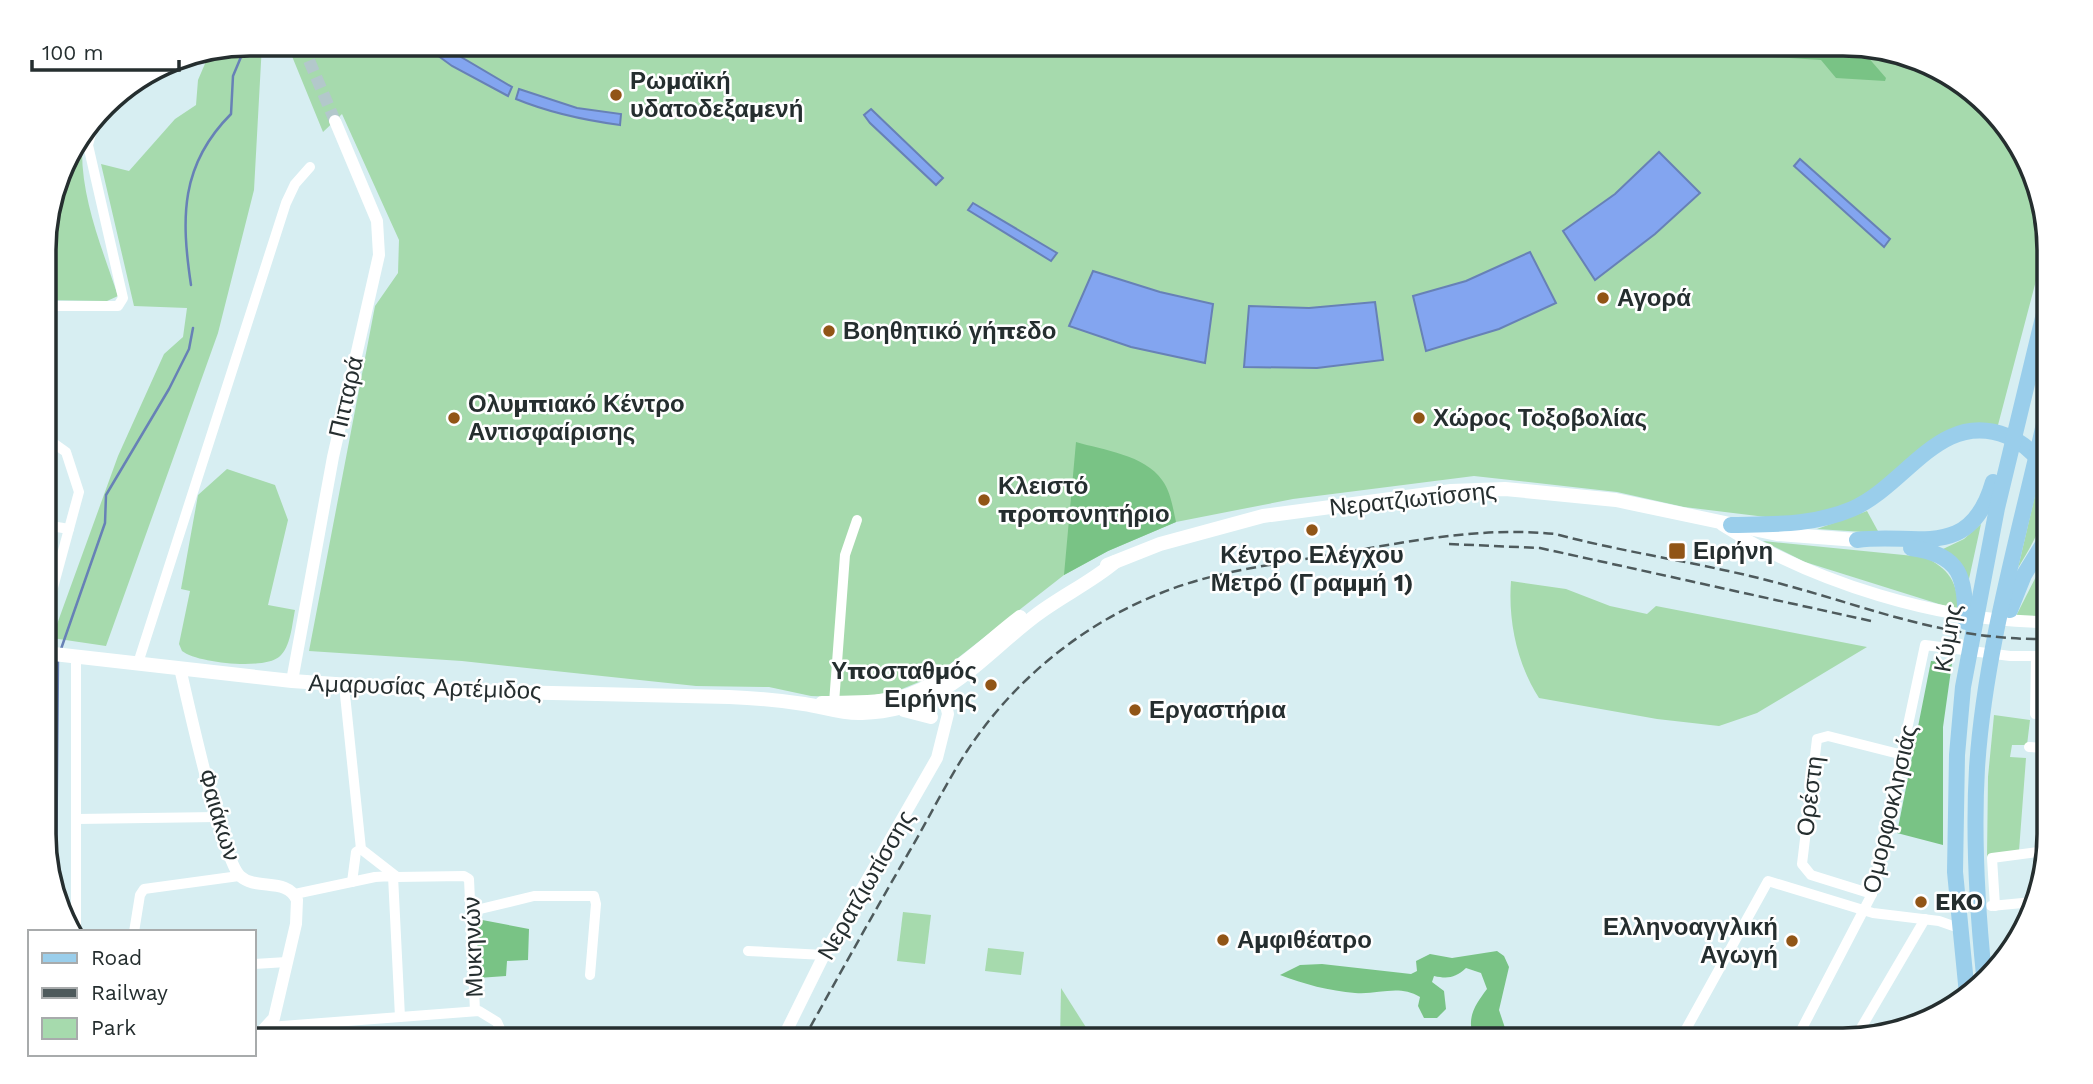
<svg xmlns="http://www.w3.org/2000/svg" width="2093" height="1084" font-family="'Work Sans',sans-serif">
<rect width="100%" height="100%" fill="#d7eef2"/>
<!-- green -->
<g fill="#a6daad">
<polygon points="250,44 262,44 254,190 218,333 106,646 52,638 118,456 164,354 183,337 187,308 134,306 101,164 129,171 175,119 196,105 198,80 210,52"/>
<polygon points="287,44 1843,44 1934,65 2014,135 2048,224 2048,235 1998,425 1966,425 1852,505 1783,519 1684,507 1617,492 1474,476 1293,499 1176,522 1108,551 1064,575 936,675 902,689 862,698 811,696 769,687 696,686 462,661 309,651 375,306 398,273 399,240 342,114 323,132"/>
<path d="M83 135C77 189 101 245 118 296L107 301 44 300C44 242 47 183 83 135Z"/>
<path d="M227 469 275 485 288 520 268 605 295 610C292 624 291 647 279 657 263 670 197 663 182 651L179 644 190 591 181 589 198 495Z"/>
<path d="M2039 478C2054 512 2035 539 2018 568Z"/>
<polygon points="1867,511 1879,533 1817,529"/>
<polygon points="1981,524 1969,579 1968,580 1943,549 1964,539"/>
<path d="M1763 541 1924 557C1949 568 1958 583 1958 610L1805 562Z"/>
<polygon points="2048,553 2048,616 2016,616"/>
<path d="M1511 581 1566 589 1610 606 1647 614 1656 606 1867 647 1757 713 1719 726 1657 719 1539 698C1517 664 1508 621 1511 581Z"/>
<polygon points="1994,715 2030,720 2027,745 2012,745 2010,757 2026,758 2019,851 1987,857 1988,777"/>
<polygon points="903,912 931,915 925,964 897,961"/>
<polygon points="988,948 1024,952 1021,975 985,971"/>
<polygon points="1061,988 1094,1040 1060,1040"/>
</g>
<!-- forest -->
<g fill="#79c385">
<polygon points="1606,44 1732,44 1750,51 1753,44 1843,44 1860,48 1886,78 1885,81 1836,78 1821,60 1610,47"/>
<path d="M1076 442C1103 450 1145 455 1162 480 1171 492 1173 509 1176 522L1108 551 1064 575Z"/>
<polygon points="1931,661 1952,663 1943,727 1943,845 1897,833"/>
<polygon points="477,919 529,929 528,960 507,961 506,976 478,978"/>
<path d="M1497 951 1504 956 1509 967 1499 1010 1506 1031 1503 1040H1475C1465 1019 1475 1005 1487 989L1481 973 1466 968C1455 978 1448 979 1434 976L1432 982 1444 991 1446 1009 1437 1018H1424L1418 1006 1420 997C1398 984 1379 995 1355 993 1330 991 1303 984 1280 975L1300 965 1322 964 1411 974 1417 971 1416 961 1430 954 1452 958Z"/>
</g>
<!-- water -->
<g fill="#83a5f0" stroke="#6781b6" stroke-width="2">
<polygon points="422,44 439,44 512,87 508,96 452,66"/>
<path d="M519 89 577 108 621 114 620 125C583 120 550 113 516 99Z"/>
<polygon points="871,109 943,178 936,185 870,123 864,115"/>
<polygon points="1659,152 1700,193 1655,234 1595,280 1563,231 1615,194"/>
<polygon points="1800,159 1890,239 1884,247 1794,166"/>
<polygon points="973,203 1057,253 1051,261 968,210"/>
<polygon points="1530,252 1556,303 1499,329 1426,351 1413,296 1466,281"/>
<polygon points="1093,271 1160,292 1213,304 1205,363 1131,347 1069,326"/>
<polygon points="1375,302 1383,360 1317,368 1244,367 1249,306 1309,308"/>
</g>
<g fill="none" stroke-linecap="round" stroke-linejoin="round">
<!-- stream -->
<g stroke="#6781b6" stroke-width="2.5">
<path d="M191 285C181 218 180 165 231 114L233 76 246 45"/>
<polyline points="61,649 105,523 106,495 169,389 189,349 193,328"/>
<polyline points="56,889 58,658"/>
</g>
<!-- tertiary-tunnel -->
<polyline stroke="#b3c8cb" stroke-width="12" stroke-dasharray="12 6" stroke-linecap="butt" points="302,44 335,121"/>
<!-- minor -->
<g stroke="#fff" stroke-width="10">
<polyline points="44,306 118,306 123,298 88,145 95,119"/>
<polyline points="45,437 66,452 79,492 45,617"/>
<polyline points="45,525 69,529"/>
<polyline points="76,656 76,932"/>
<polyline points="138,663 286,203 295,184 310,167"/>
<polyline points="344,685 361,849 397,877 464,876 469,879 475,1011"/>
<polyline points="834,703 845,555 857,520"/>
<polyline points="2035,714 2036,656"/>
<polyline points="2029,747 2049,748"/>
<polyline points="77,819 217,817"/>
<polyline points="352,882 356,852 361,849"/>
<polyline points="295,894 375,877 393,876 400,1017"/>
<polyline points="1872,894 1811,875 1802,864 1817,739 1828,736 1903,755"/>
<polyline points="1991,906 2033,902"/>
<polyline points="1995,906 1992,858 2045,851"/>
<polyline points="472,911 534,896 594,896 596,904 590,975"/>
<polyline points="134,932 140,895 144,889 239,876"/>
<polyline points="748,951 824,955"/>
<polyline points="254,964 287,962"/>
<polyline points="269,1027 479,1011 497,1022 505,1040"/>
<polyline points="1680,1040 1768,881 1873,913 1939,921 1959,928"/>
<polyline points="1796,1040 1872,894 1925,645 2010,656 2049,656"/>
<polyline points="1854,1040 1925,919"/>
</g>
<!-- tertiary -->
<g stroke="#fff" stroke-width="12">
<path d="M1722 525C1814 583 1940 622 2049 622"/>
<path d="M180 668C187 699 223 860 240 876 256 891 287 877 297 900L296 924 274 1018 254 1040"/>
<polyline points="292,681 333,457 379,255 377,221 335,121"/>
<polyline points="782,1040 824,955 937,758 948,714 943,692 936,684"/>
</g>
<!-- secondary -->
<g stroke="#fff" stroke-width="14">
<polyline points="1107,565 1160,544 1263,516 1451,491 1505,489 1616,500 1777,534 1857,540"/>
<path d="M45 653 292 681 422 690 729 697C754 698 779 700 804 704 824 707 841 714 862 713 942 711 976 661 1035 616 1061 596 1090 583 1115 562"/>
<path d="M822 703C847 702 873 704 898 698 945 686 983 645 1020 617"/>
<polyline points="904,710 931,717"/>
</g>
<!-- primary -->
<g stroke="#9aceeb" stroke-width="16">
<path d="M1731 525C1772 524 1812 526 1852 509 1907 485 1940 409 2007 436 2026 444 2040 458 2048 476"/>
<path d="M1857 540C1916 532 1970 562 1993 482"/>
<path d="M1911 548C1963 555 1964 578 1966 622"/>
<polyline points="2010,610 2024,575 2048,536"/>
<path d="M1984 975C1977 906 1973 837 1977 768 1985 646 2022 525 2048 406"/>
<polyline points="1967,994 1955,872 1957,755 1963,687 1997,508 2048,297"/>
</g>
<!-- rail -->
<g stroke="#4e5a5c" stroke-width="2.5" stroke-dasharray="10 5" stroke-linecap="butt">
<polyline points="1449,544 1540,548 1871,621"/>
<path d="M803 1040C838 977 873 914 909 852 929 818 946 783 967 751 1013 681 1082 624 1161 593 1213 572 1269 565 1325 556 1401 543 1477 526 1555 534 1627 553 1702 563 1774 582 1870 607 1946 641 2049 639"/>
</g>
</g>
<!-- markers -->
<g fill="#915516" stroke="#fff" stroke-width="2.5">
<circle cx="616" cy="95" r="7"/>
<circle cx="1603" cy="298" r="7"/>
<circle cx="829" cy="331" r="7"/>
<circle cx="454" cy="418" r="7"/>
<circle cx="1419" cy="418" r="7"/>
<circle cx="984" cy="500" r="7"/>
<circle cx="1312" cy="530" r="7"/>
<rect x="1668" y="542" width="18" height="18" rx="3.5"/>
<circle cx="991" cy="685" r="7"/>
<circle cx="1135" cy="710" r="7"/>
<circle cx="1921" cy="902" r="7"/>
<circle cx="1223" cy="940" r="7"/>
<circle cx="1792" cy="941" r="7"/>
</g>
<g text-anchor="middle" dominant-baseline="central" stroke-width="5" stroke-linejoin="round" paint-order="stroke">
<!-- poi labels -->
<g font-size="24" font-weight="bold" fill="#252e2f" stroke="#fff" text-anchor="start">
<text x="630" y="81">Ρωμαϊκή<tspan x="630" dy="28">υδατοδεξαμενή</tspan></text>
<text x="1617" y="298">Αγορά</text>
<text x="843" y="331">Βοηθητικό γήπεδο</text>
<text x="468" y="404">Ολυμπιακό Κέντρο<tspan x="468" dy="28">Αντισφαίρισης</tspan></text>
<text x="1433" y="418">Χώρος Τοξοβολίας</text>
<text x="998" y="486">Κλειστό<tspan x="998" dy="28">προπονητήριο</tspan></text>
<text x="1693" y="551">Ειρήνη</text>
<text x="1312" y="555" text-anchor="middle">Κέντρο Ελέγχου<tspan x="1312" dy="28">Μετρό (Γραμμή 1)</tspan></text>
<text x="977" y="671" text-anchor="end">Υποσταθμός<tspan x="977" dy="28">Ειρήνης</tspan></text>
<text x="1149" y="710">Εργαστήρια</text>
<text x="1935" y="902">EKO</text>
<text x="1778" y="927" text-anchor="end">Ελληνοαγγλική<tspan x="1778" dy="28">Αγωγή</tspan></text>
<text x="1237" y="940">Αμφιθέατρο</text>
</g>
<!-- street labels -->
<g font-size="24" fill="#252e2f" stroke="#fff">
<text transform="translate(346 397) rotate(-77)">Πιτταρά</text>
<text transform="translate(1413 499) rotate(-6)">Νερατζιωτίσσης</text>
<text transform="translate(1948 638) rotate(-80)">Κύμης</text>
<text transform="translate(425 687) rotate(2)">Αμαρυσίας Αρτέμιδος</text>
<text transform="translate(1810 796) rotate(-83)">Ορέστη</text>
<text transform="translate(1890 809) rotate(-77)">Ομορφοκλησιάς</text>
<text transform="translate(219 815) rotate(73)">Φαιάκων</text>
<text transform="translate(866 885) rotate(-60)">Νερατζιωτίσσης</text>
<text transform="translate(473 947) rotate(-92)">Μυκηνών</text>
</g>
</g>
<!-- crop -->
<path d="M0 0H2093V1084H0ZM250 56H1843A194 194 0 0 1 2037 250V834A194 194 0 0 1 1843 1028H250A194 194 0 0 1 56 834V250A194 194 0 0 1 250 56Z" fill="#fff" fill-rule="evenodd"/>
<path fill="none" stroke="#252e2f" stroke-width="3.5" d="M250 56H1843A194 194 0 0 1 2037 250V834A194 194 0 0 1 1843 1028H250A194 194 0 0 1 56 834V250A194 194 0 0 1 250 56Z"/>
<!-- legend -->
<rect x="28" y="930" width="228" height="126" fill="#ffffff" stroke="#a8abac" stroke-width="2"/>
<rect x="42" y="953" width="35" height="10" fill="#9aceeb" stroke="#a8abac" stroke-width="2"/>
<text x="91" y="965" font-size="21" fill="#252e2f">Road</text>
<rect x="42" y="988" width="35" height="10" fill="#4e5a5c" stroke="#a8abac" stroke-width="2"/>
<text x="91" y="1000" font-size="21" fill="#252e2f">Railway</text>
<rect x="42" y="1018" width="35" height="21" fill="#a6daad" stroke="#a8abac" stroke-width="2"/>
<text x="91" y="1035" font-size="21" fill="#252e2f">Park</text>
<!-- scale -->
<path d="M32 60v10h147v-10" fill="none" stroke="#252e2f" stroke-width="3.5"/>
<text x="42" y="60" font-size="21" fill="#252e2f" stroke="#ffffff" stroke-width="5" paint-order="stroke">100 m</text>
</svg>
